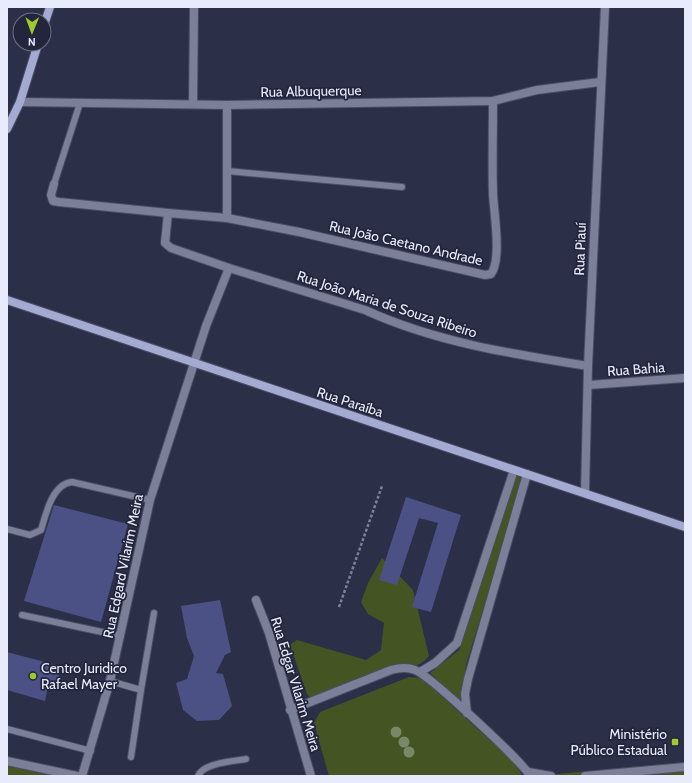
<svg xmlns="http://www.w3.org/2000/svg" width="692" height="783" font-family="Cabin,sans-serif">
<rect width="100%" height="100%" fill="#2b2f47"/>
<!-- green -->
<g fill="#445523">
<polygon points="517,474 523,479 466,665 461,703 430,673 459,650"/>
<path d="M382 558 413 590 429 656C418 668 415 666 400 664L311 699 307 694 290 645 297 640 366 660 381 650 384 623 368 614 361 602 368 583Z"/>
<polygon points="409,677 422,678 517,765 522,776 329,776 314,723 320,712"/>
<polygon points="685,762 685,776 534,776 531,770 557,774"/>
<polygon points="7,766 54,776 7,776"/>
</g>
<!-- building -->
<g fill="#4b5184">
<polygon points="406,497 461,515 431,612 412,607 438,523 419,518 397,585 379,580"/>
<polygon points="54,505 128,524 101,622 24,601"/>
<polygon points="220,600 231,652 225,655 216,673 223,674 232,706 219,720 197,721 183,710 176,683 187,679 194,656 187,638 181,606"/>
<polygon points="7,652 60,666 58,688 48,687 45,701 7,690"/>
</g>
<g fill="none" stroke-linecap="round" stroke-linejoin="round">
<defs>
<g id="lane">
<polyline points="227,171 402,187"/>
<polyline points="54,184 80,103"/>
<path d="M7 529 30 535 41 530C46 514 52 484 72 482L150 500"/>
<polyline points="22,615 121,636"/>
<polyline points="110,681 141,690 131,757"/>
<polyline points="141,690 154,613"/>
<polyline points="7,729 91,751"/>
<path d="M198 776C203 763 234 761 246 759"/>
</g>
<g id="street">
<path d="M493 101C493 132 492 163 493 194 494 214 502 259 491 274L485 275 299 232 227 218 168 213 165 243 171 248 229 268 365 310C435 342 512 354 588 366"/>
<polyline points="20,102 227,105 493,101 537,90 600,82"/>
<polyline points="193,104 194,7"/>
<polyline points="54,184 51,195 53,201 59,202 168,213"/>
<polyline points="227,218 227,105"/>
<polyline points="589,385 685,378"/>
<polyline points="585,492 588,366 605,7"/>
<polyline points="256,600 269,633 311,776"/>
<polyline points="420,672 435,663 457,643 514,470"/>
<path d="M290 710 391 670C398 668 408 667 415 670 429 675 525 764 530 776"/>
<polyline points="467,713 465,694 468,679 527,474"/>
<polyline points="7,761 77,776"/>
<polyline points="528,772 551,776"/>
<polyline points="82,776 110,681 150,500 206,326 229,268"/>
<polyline points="585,776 685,767"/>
</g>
<g id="secondary">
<polyline points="44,25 50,7"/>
<polyline points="7,129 20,102 38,44"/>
<polyline points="7,300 685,527"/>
</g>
</defs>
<!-- lane casing -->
<use href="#lane" stroke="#494d64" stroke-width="8"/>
<!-- street casing -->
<use href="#street" stroke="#494d64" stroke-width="10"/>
<!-- secondary casing -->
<use href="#secondary" stroke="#494d64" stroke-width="10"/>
<!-- path -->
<polyline stroke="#7e8196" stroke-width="2.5" stroke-dasharray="3 2" stroke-linecap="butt" points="339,607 382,486"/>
<!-- lane -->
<use href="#lane" stroke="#7b7f97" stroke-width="6"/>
<!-- street -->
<use href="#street" stroke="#7b7f97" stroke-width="8"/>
<!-- secondary -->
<use href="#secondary" stroke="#a4abd2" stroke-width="8"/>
</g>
<!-- trees -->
<g fill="#778966">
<circle cx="396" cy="732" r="5.5"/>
<circle cx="404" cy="742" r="5.5"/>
<circle cx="409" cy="752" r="5.5"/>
</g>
<!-- markers -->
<g fill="#9eca2f" stroke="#22253c" stroke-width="1.5">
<circle cx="33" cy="676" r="4"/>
<rect x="671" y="738" width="8" height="8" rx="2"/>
</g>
<g text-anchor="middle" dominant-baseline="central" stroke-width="3.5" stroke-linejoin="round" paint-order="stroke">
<!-- street labels -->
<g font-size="14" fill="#e8ebfb" stroke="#22253c">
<text transform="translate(311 91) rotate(-1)">Rua Albuquerque</text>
<text transform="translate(406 243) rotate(13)">Rua João Caetano Andrade</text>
<text transform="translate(580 249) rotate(-88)">Rua Piauí</text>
<text transform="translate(387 304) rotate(18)">Rua João Maria de Souza Ribeiro</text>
<text transform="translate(636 369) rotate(-4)">Rua Bahia</text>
<text transform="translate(350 402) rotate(18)">Rua Paraíba</text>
<text transform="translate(123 566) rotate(-78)">Rua Edgard Vilarim Meira</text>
<text transform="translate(296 684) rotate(73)">Rua Edgar Vilarim Meira</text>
</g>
<!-- poi labels -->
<g font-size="14" fill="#e8ebfb" stroke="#22253c" text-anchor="start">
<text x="41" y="668">Centro Juridico<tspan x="41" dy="16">Rafael Mayer</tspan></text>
<text x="667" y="734" text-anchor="end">Ministério<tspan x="667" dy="16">Público Estadual</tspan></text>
</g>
</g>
<!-- border -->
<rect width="692" height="783" fill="none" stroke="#e8ebfb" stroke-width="16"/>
<!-- north arrow -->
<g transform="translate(32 32) rotate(181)"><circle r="19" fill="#22253c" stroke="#717488"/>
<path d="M0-3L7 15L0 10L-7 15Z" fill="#9eca2f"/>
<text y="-6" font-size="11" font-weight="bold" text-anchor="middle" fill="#e8ebfb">N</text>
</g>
</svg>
